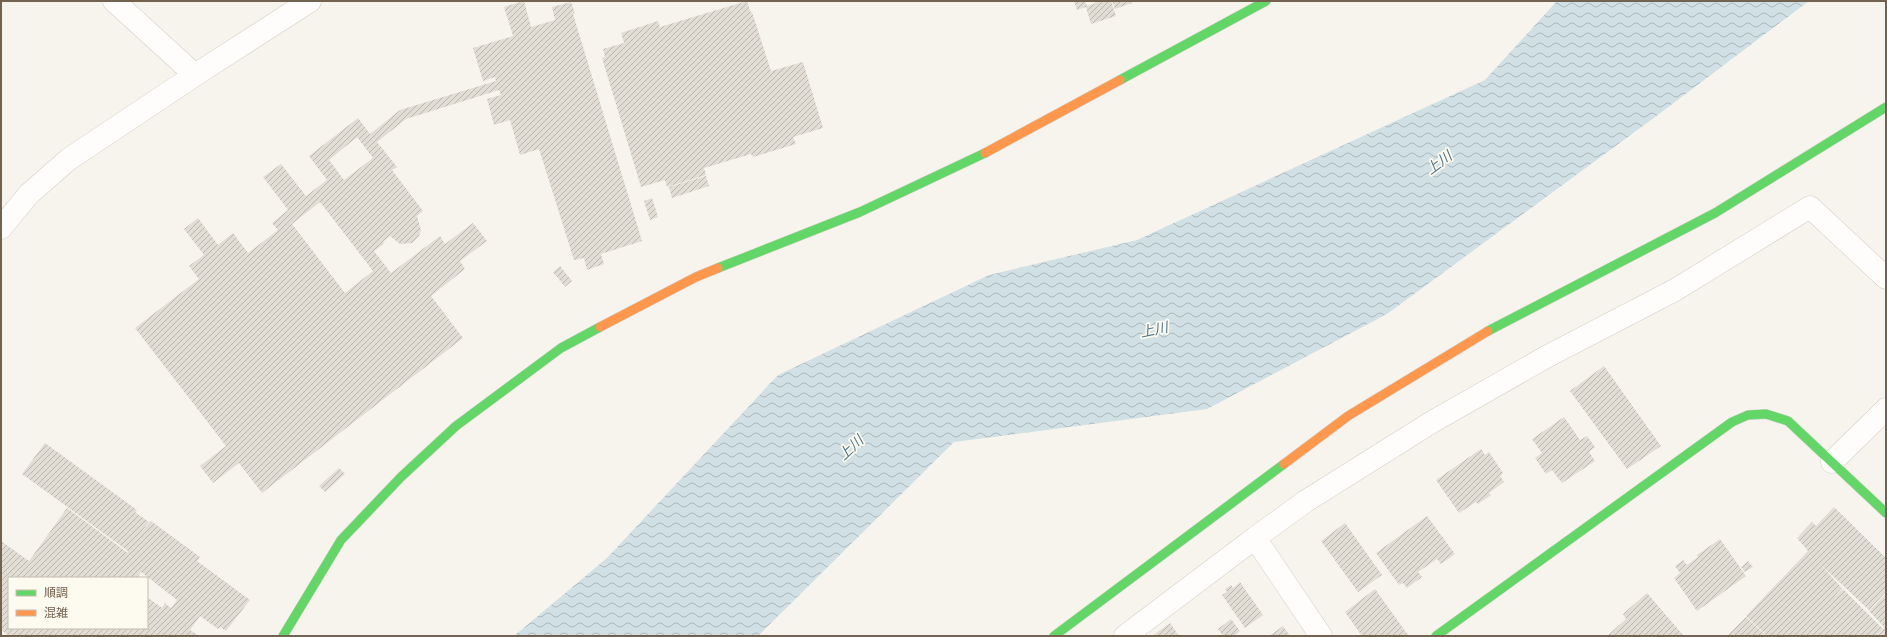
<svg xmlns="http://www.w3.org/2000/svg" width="1887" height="637" font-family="Karla,'Noto Sans JP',sans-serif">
<defs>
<pattern id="water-waves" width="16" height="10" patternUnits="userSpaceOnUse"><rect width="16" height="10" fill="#d0e0e5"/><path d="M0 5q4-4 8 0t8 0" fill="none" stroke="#adb9bc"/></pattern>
<pattern id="building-hatch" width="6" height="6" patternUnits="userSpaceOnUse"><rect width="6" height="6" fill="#e2ddd4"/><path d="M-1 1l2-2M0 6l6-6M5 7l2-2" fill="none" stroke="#bcb7ae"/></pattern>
</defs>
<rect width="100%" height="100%" fill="#f6f4ed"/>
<!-- water -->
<polygon fill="url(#water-waves)" points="1557,1 1809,1 1651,120 1387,314 1207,409 954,442 758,636 514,636 607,558 778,375 989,275 1137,240 1485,80"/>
<!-- building -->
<g fill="url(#building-hatch)" fill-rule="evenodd">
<path d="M524 1 531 27 555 20 552 7 571 2 575 13 573 14 642 241 601 254 604 264 587 270 584 258 574 260 539 149 520 155 510 120 494 125 487 99 501 95 499 90 406 119 377 142 397 167 392 170 423 211 417 216 421 230 419 236 412 243 400 244 390 236 383 242 384 244 374 251 391 273 440 236 445 244 473 223 487 241 460 261 465 269 431 296 463 338 262 493 239 463 213 483 200 466 226 446 135 328 199 279 189 266 204 255 184 229 198 218 218 245 233 233 248 253 278 230 272 223 288 210 263 177 281 164 306 196 327 180 309 156 358 118 370 134 400 110 496 81 495 77 483 81 473 48 513 36 504 7ZM357 137 373 158 344 180 329 160ZM320 202 373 271 345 293 292 224Z"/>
<polygon points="747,1 751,13 752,12 771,71 803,62 823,128 793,137 796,144 753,157 751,154 704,168 706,175 667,187 665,180 641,187 602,58 605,57 603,49 624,43 621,33 658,21 660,27"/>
<polygon points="1074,1 1085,1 1087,6 1096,3 1095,1 1111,1 1116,16 1091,24 1086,7 1077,10"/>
<polygon points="1112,1 1131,1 1132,3 1115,9"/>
<polygon points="706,176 709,186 672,198 669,187"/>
<polygon points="652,198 658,217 650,220 644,201"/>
<polygon points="560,266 572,281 565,287 553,272"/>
<polygon points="1604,366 1661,446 1627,469 1570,391"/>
<polygon points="1564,417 1580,440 1587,436 1595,447 1589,452 1595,461 1562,483 1552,470 1546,474 1535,458 1542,453 1532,439"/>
<path d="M45 443 137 510 135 512 149 522 139 535 151 521 200 557 197 561 250 600 226 631 220 627 218 629 200 616 190 630 199 636H9L1 630V541L29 561 67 508 128 553V551L22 474ZM141 572 177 600 171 608 165 603 162 608 147 597V628H9V578H137Z"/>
<polygon points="1481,449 1485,455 1489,452 1503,473 1500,476 1504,482 1489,493 1491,495 1478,504 1476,502 1459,513 1436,480"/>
<polygon points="339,468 345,474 325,492 319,486"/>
<polygon points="1834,507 1886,558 1886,592 1869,610 1819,563 1842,588 1834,597 1843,589 1883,629 1876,636 1767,636 1746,616 1808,551 1797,538 1812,522 1816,526"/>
<polygon points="1427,516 1455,554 1441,564 1437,559 1418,572 1422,577 1407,588 1403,583 1399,585 1376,553"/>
<polygon points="1345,523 1382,575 1358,592 1321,541"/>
<polygon points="1720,539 1746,576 1697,611 1674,578 1680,573 1675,566 1683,560 1687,565 1698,557 1697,555"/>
<polygon points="1748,561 1753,567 1745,572 1741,567"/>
<polygon points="1240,582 1263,615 1245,628 1222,595 1227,592 1225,589 1231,585 1233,588"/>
<polygon points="1375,589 1408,635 1362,636 1345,612"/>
<polygon points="1647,593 1683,635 1607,636 1626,619 1623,614"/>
<polygon points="1886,594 1886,636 1877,636 1885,628 1869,611"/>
<polygon points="1746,617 1766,636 1727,636"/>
<polygon points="1231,619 1240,631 1234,636 1223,636 1218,629"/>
<polygon points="1170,623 1179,636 1152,636"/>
<polygon points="1283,626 1290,636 1269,636"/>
</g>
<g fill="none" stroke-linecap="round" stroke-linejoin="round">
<defs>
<g id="street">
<polyline points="114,1 195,75"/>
<polyline points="1,228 29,194 69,159 195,75 310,1"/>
<polyline points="1832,462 1886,409"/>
<polyline points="1255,538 1306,501 1432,422 1546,357 1675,290 1810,207 1886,278"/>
<polyline points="1125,636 1255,538 1321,636"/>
</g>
<g id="fast">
<polyline points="1120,80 1266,1"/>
<polyline points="718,268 860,212 985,153"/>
<polyline points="1488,331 1715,213 1886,107"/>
<polyline points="283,636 341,540 401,477 456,426 561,348 600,327"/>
<polyline points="1054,636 1284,464"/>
<polyline points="1436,636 1732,422 1748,415 1766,414 1788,421 1886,513"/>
</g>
<g id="slow">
<polyline points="985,153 1120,80"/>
<polyline points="600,327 696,277 718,268"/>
<polyline points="1284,464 1348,416 1488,331"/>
</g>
</defs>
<!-- street casing -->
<use href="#street" stroke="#d3d0c8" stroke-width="23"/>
<!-- fast casing -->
<use href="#fast" stroke="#d4d0c8" stroke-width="10"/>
<!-- slow casing -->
<use href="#slow" stroke="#d4d0c8" stroke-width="10"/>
<!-- street -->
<use href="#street" stroke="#fefdfc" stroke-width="22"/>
<!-- fast -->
<use href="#fast" stroke="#63d668" stroke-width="9"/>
<!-- slow -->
<use href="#slow" stroke="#ff974d" stroke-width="9"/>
</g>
<g text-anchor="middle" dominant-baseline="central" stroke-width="3.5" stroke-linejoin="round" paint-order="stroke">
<!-- water labels -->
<g font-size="14" font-style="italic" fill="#4f758a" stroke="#fdfaef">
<text transform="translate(1439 163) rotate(-37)">上川</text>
<text transform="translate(1154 330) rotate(-12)">上川</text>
<text transform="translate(851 448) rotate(-43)">上川</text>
</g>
</g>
<!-- border -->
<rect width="1887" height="637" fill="none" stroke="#72624f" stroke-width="4"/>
<!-- legend -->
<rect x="8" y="577" width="140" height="52" fill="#fdfaef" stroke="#c5bdaf"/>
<rect x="16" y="590" width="20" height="6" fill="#63d668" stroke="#c5bdaf"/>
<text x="44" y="597" font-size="12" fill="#72624f">順調</text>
<rect x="16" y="610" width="20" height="6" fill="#ff974d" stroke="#c5bdaf"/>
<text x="44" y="617" font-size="12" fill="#72624f">混雑</text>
</svg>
